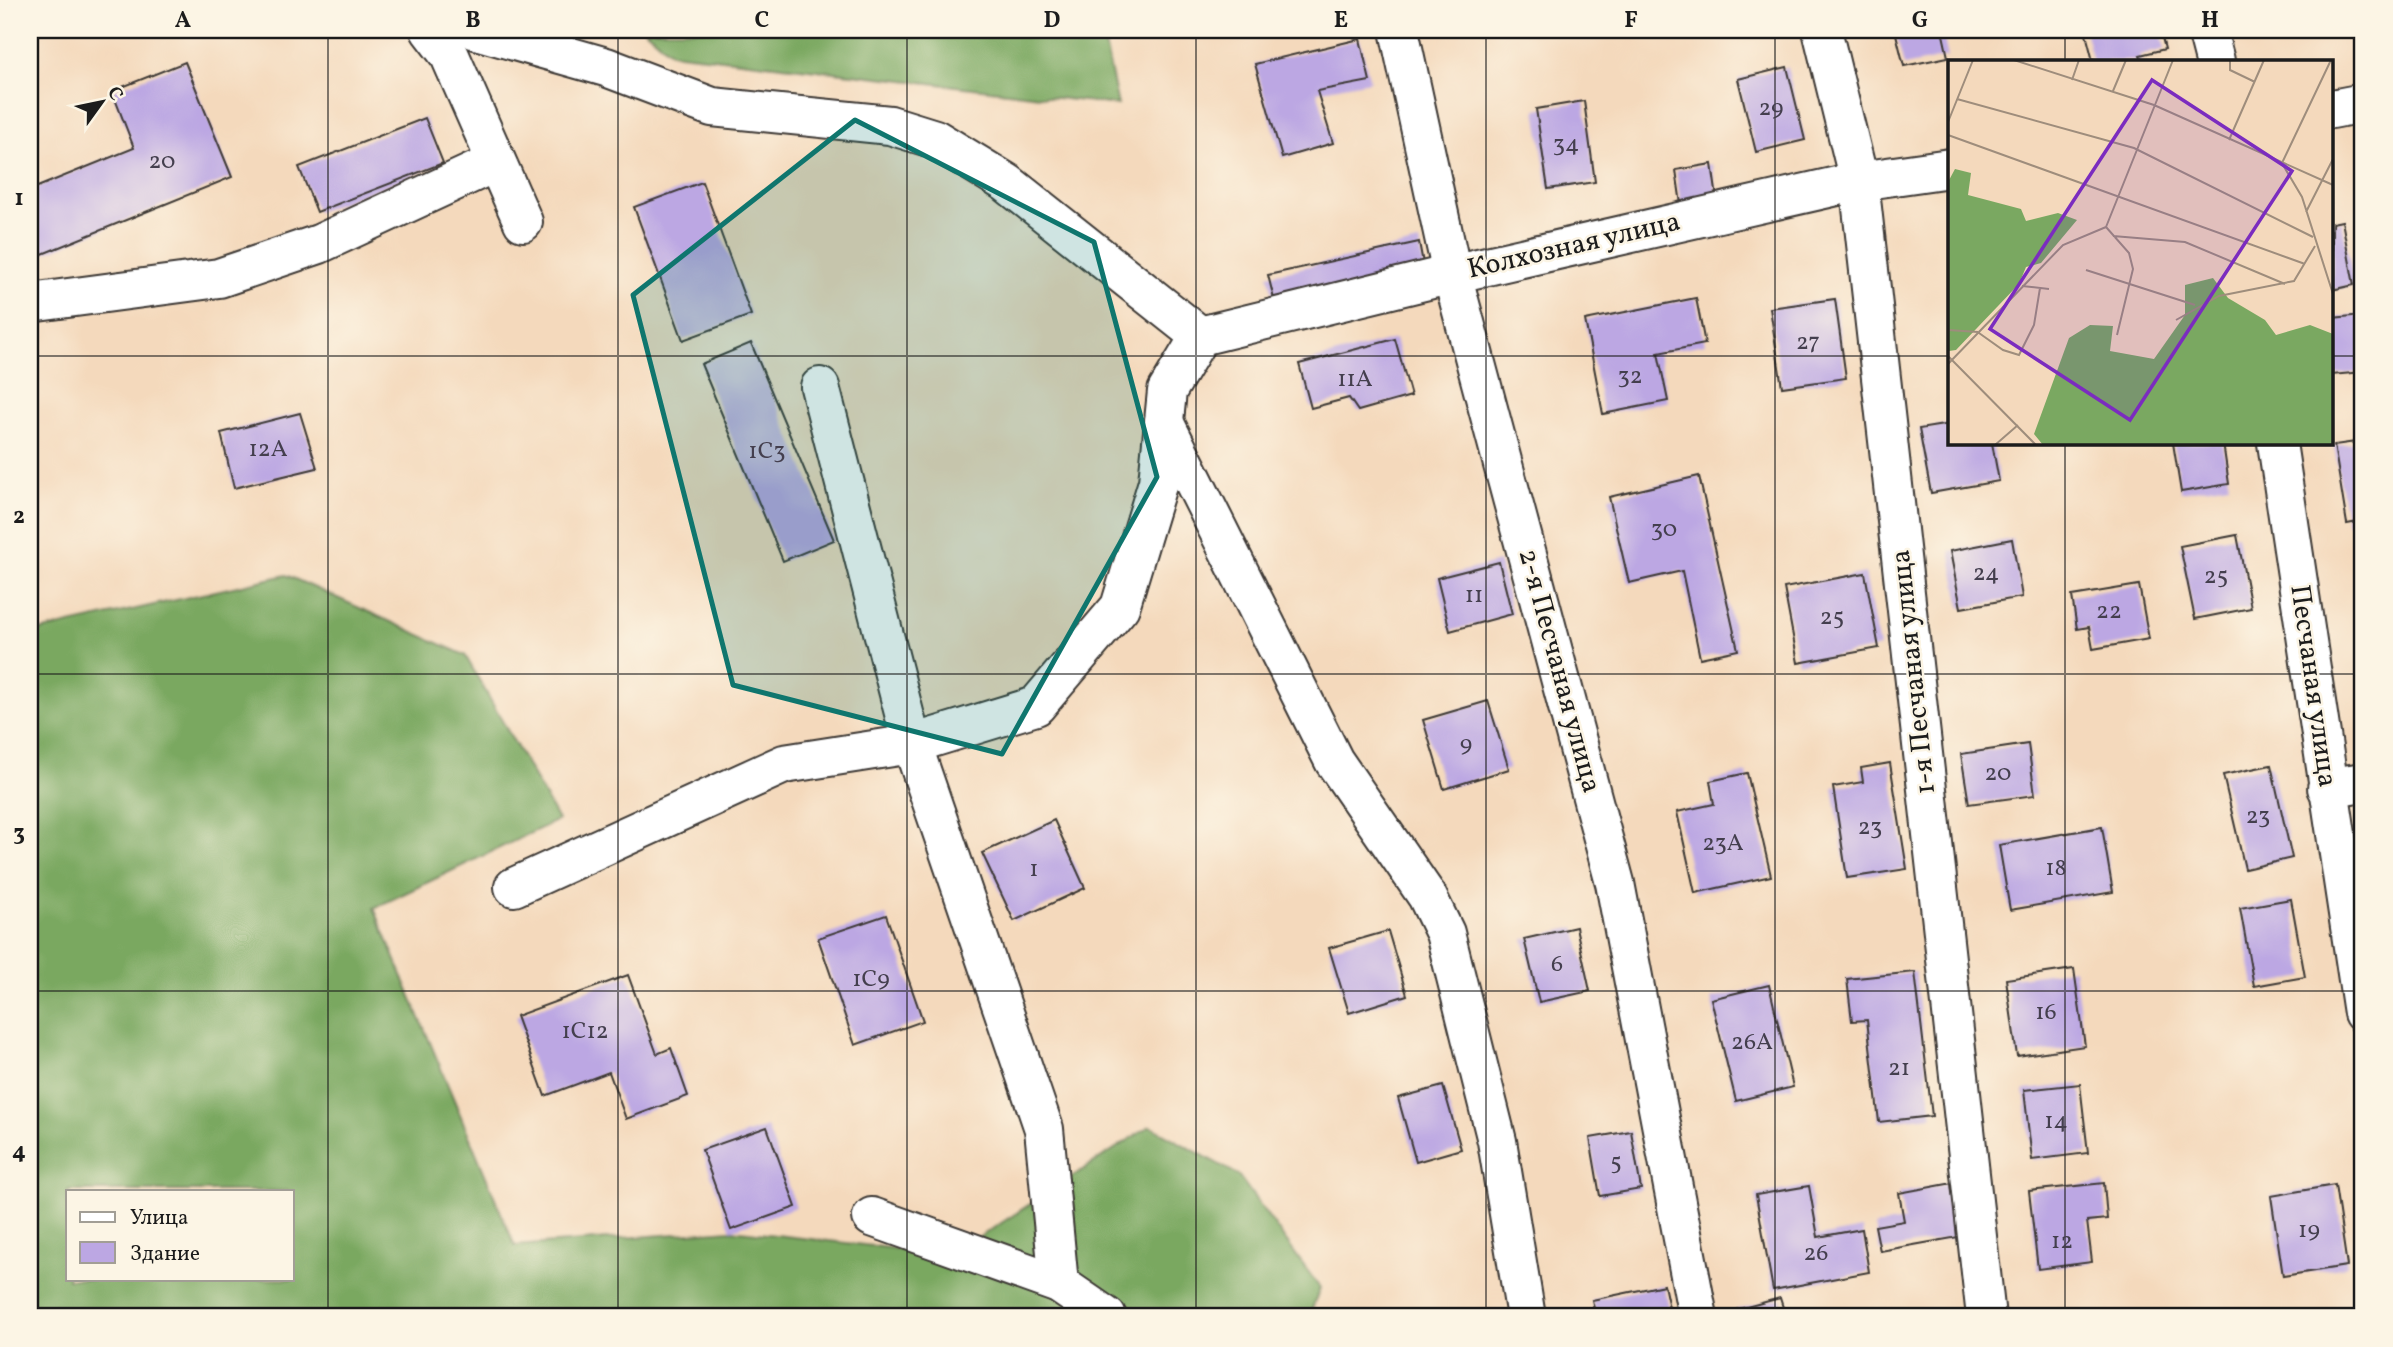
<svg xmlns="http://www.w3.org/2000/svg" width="2393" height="1347" font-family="Vollkorn,serif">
<rect width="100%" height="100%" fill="#fcf5e5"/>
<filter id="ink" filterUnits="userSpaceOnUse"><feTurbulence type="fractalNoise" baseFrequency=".0143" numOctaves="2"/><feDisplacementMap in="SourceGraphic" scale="14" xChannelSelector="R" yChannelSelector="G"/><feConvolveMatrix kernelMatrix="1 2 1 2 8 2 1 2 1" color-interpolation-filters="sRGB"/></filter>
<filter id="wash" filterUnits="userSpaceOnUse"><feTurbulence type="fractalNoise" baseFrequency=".00686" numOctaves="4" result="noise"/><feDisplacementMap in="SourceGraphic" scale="28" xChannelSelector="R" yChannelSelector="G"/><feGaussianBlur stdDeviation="1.57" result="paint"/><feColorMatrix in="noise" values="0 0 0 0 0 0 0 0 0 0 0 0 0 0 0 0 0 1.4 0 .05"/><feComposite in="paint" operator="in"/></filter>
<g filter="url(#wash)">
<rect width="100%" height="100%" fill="#f4d9bc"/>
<!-- forest -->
<g fill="#7aa861" stroke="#4b623e" stroke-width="2" fill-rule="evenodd">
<polygon points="645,30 1102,30 1118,105 671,53"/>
<path d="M286 575 465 655 558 820 374 908 515 1246 731 1230 952 1255 1150 1126 1238 1175 1320 1288 1309 1317H30V633ZM68 1191H292V1279H68Z"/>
</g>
<g id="blocks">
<!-- building -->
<g fill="#bca7e3">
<polygon points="1895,30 1942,30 1948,57 1904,66"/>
<polygon points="2085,30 2160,30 2165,49 2140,55 2142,61 2093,61"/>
<polygon points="1360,39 1370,81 1317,91 1333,143 1282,158 1255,64"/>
<polygon points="185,62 232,177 30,259 30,190 134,148 112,91"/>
<polygon points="1787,67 1805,140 1756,152 1738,79"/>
<polygon points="1584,101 1595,182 1548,189 1536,109"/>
<polygon points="425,118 443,163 317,212 299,167"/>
<polygon points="1712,164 1718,205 1682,211 1676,170"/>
<polygon points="702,182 751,315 683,340 634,207"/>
<polygon points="2342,221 2354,285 2332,290 2332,223"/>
<polygon points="1419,242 1425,274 1276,307 1268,275"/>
<polygon points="1696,298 1705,344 1658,353 1668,401 1603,414 1585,320"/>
<polygon points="1835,299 1846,378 1782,387 1770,308"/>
<polygon points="2363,315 2363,372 2332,375 2332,318"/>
<polygon points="1395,339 1411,396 1358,411 1349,398 1311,408 1299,364"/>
<polygon points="751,343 834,540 783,561 701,364"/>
<polygon points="300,413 317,468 234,488 221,433"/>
<polygon points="1950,424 1950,443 1992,443 1999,481 1931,493 1919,429"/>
<polygon points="2363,441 2363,521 2347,524 2334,445"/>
<polygon points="2173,443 2223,443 2229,484 2181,492"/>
<polygon points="1699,476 1738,650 1700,658 1682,571 1629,583 1609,497"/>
<polygon points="2237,535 2251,608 2195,619 2180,546"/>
<polygon points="2012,539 2022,597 1961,608 1950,551"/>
<polygon points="1499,562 1512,614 1450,631 1437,578"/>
<polygon points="1865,573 1879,648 1798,663 1784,588"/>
<polygon points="2139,585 2149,639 2093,649 2089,627 2077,629 2072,596"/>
<polygon points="1488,701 1509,769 1444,789 1423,720"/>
<polygon points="2028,744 2035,795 1969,804 1961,754"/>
<polygon points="1890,763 1907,869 1847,878 1833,787 1863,782 1861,768"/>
<polygon points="2271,765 2292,858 2245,869 2223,775"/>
<polygon points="1747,773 1771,876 1695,893 1677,812 1714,804 1710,781"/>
<polygon points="1054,820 1085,888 1014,921 982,853"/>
<polygon points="2102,827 2113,892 2010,910 1999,845"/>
<polygon points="2291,899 2305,977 2254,986 2240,908"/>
<polygon points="886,915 923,1021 855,1045 818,938"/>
<polygon points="1576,927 1590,991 1539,1002 1524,939"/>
<polygon points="1388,931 1407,995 1349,1013 1329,948"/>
<polygon points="2074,969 2085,1046 2017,1056 2006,979"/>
<polygon points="1915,972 1932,1116 1879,1122 1867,1020 1852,1021 1847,979"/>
<polygon points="628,975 657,1054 671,1048 688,1096 626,1119 609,1072 545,1096 516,1016"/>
<polygon points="1769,985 1793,1087 1736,1101 1711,999"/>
<polygon points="2080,1084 2088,1153 2032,1160 2024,1090"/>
<polygon points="1443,1086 1461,1149 1416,1162 1398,1098"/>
<polygon points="767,1127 796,1207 731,1230 702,1150"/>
<polygon points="1631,1131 1641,1189 1600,1196 1590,1138"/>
<polygon points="1974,1179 1964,1236 1880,1251 1875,1226 1904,1221 1899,1193"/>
<polygon points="2104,1183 2107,1219 2087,1221 2092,1262 2038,1269 2029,1191"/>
<polygon points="2335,1185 2347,1266 2283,1276 2271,1196"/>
<polygon points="1809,1186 1818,1237 1862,1229 1869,1272 1773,1290 1756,1195"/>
<polygon points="1664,1285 1671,1317 1596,1317 1592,1300"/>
<polygon points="1780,1298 1786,1317 1713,1317 1713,1316"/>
</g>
</g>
</g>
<g filter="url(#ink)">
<use href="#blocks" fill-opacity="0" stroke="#3c3834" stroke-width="2"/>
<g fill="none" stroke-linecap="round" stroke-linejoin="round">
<defs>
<g id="minor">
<polyline points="430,30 450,56 523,222"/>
<polyline points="476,30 606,67 712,107 890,125 935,139 1007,183 1200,336"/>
<polyline points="1399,30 1452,274 1615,883 1698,1317"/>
<polyline points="1822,30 1859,181 1986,1317"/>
<polyline points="2207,30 2215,61"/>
<polyline points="2332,109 2363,103"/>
<polyline points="30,303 219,278 319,244 496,162"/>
<polyline points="1200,336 1452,274 1859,181 1950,168"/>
<polyline points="820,387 912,744 1044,1129 1059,1284"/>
<polyline points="1164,422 1334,761 1427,896 1445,933 1497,1141 1526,1317"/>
<polyline points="2277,443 2363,1013"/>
<polyline points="2327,788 2363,782"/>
<polyline points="514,887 784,764 912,744 1036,706 1120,607 1158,482 1167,391 1200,336"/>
<polyline points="872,1217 1059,1284 1107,1317"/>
</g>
</defs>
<!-- minor casing -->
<use href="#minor" stroke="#3c3834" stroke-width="42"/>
<!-- minor -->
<use href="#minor" stroke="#fff" stroke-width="38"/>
</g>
</g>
<!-- marked area -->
<path fill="#0f766e" fill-opacity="0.2" stroke="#0f766e" stroke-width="5" stroke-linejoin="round" d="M855 120 1094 242 1157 477 1002 754 733 685 633 295Z"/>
<!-- grid -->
<path fill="none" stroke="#1c1c1c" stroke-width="2" stroke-opacity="0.55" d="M328 30V1317M618 30V1317M907 30V1317M1196 30V1317M1486 30V1317M1775 30V1317M2065 30V61M30 356H1950M2332 356H2363M2065 443V1317M30 674H2363M30 991H2363"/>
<g text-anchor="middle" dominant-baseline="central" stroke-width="5" stroke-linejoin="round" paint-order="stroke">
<!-- number labels -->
<g font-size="24" fill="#443f4e">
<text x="1771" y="109">29</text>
<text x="1566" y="145">34</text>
<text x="162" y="162">20</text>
<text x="1808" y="343">27</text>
<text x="1630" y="377">32</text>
<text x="1355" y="380">11А</text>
<text x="268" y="450">12А</text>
<text x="767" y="452">1С3</text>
<text x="1664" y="530">30</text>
<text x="1986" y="574">24</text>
<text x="2216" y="577">25</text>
<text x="1474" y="596">11</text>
<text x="2109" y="612">22</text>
<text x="1832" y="618">25</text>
<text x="1466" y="745">9</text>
<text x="1998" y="774">20</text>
<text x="2258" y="817">23</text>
<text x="1870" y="828">23</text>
<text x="1723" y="844">23А</text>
<text x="2056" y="869">18</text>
<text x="1034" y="870">1</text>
<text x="1557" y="965">6</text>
<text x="871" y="980">1С9</text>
<text x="2046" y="1013">16</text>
<text x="585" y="1032">1С12</text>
<text x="1752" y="1043">26А</text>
<text x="1899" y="1069">21</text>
<text x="2056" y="1122">14</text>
<text x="1616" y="1163">5</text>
<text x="2309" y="1231">19</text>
<text x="2062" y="1242">12</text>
<text x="1816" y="1254">26</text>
</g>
<!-- street labels -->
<g font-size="28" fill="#1c1c1c" stroke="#fcf5e5">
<text transform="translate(1574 246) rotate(-13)">Колхозная улица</text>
<text transform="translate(1559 671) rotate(75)">2-я Песчаная улица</text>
<text transform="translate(1914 672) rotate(-96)">1-я Песчаная улица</text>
<text transform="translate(2313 686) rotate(82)">Песчаная улица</text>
</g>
</g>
<!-- overview -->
<g transform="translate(1948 60)">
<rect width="385" height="385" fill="#f4d9bc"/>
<path d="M7 109 23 113 20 135 73 149 78 161 110 153 129 160 93 203 78 207 71 224 8 290 1 291 0 122ZM265 218 280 238 317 260 328 275 362 265 385 274V385H95L86 374 121 278 142 265 165 266 162 291 206 299 237 255V225Z" fill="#7aa861"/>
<path fill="none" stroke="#9e8d7c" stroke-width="2" d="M66 0 206 45 385 125M282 0V10L307 22M124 20 131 0M165 31 178 0M9 39 186 88 365 177M0 62 25 0M0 75 357 204M281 80 316 0M334 103 383 0M335 105 354 137 385 234M358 152 385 99M158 167 225 0M158 167 181 193 185 209 169 275M165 176 237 182 337 224M138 210 247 245M74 226 101 229M228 260 271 236 346 221 367 186M0 270 30 272M31 273 55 290 71 295 86 265 92 228M0 296 88 385M0 304 115 185 158 167M47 385 70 365"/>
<path fill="#7b2cbf" fill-opacity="0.15" stroke="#7b2cbf" stroke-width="3.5" d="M204 20 344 111 182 360 42 269Z"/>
<rect width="385" height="385" fill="none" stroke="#1c1c1c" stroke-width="3.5"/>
</g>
<!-- margin -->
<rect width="2393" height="1347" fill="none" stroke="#fcf5e5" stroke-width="77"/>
<!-- legend -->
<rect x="66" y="1190" width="228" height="91" fill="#fcf5e5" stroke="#a29e95" stroke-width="2"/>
<rect x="80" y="1212" width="35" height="10" fill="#ffffff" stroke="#a29e95" stroke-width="2"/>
<text x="130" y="1224" font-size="21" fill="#1c1c1c">Улица</text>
<rect x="80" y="1242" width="35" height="21" fill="#bca7e3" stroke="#a29e95" stroke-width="2"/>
<text x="130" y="1260" font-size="21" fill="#1c1c1c">Здание</text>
<!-- north arrow -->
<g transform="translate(102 102) rotate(57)" stroke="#fcf5e5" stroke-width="5" paint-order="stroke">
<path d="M0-5L12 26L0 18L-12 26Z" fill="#1c1c1c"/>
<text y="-10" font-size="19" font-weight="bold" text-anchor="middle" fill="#1c1c1c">С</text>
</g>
<rect x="38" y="38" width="2316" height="1270" fill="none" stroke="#1c1c1c" stroke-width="2.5"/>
<g font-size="23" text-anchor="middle" font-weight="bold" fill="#1c1c1c">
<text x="183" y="27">A</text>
<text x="473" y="27">B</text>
<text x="762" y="27">C</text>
<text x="1052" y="27">D</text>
<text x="1341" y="27">E</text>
<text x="1631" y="27">F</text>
<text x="1920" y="27">G</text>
<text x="2210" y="27">H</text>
<text x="19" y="205">1</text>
<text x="19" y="523">2</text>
<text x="19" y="840">3</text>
<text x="19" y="1158">4</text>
</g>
</svg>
